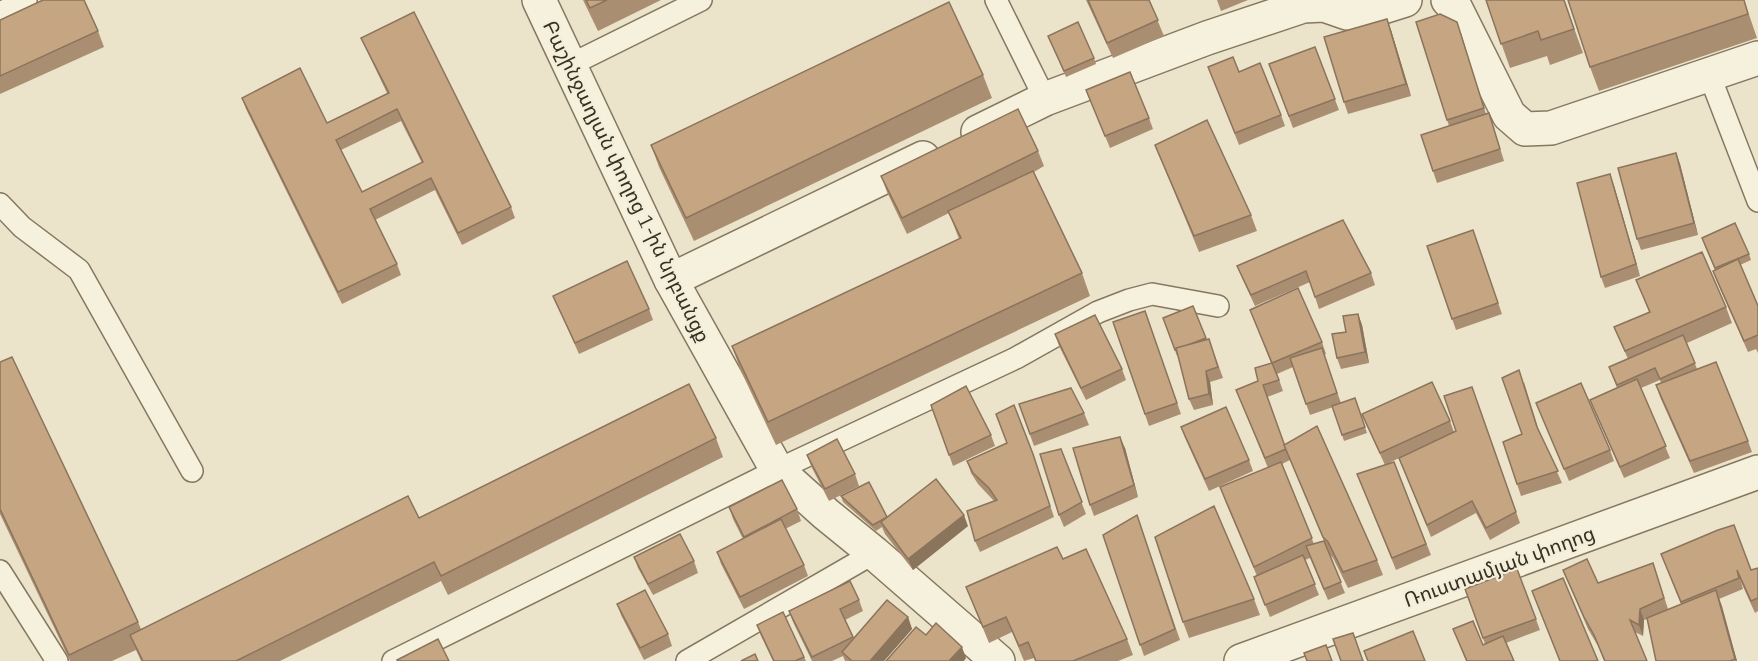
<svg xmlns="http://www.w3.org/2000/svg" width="1758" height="661" font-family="'IBM Plex Serif','Noto Sans Armenian',serif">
<rect width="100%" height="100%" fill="#ebe4ca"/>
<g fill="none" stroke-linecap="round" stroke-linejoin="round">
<defs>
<g id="lane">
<polyline points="996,0 1045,99"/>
<polyline points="0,13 26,0"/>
<polyline points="570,65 701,0"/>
<polyline points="1709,74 1758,201"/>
<polyline points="0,204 22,227 79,270 192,471"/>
<polyline points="0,571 57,661"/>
<polyline points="393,661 777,470 1016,358 1098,312 1129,300 1152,294 1218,306"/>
<polyline points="687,661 874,553"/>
</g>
<g id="street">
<polyline points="539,0 671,280 777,470 826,514 874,553 998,661"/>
<polyline points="1448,0 1455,7 1509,115 1525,129 1551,128 1758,58"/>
<polyline points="978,132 1045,99 1207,38 1303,6 1324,5 1347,13 1367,12 1405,0"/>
<polyline points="671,280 923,158"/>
<polyline points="1241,661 1758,472"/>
</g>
</defs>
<!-- lane casing -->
<use href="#lane" stroke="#867860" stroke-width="24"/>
<!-- street casing -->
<use href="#street" stroke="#867860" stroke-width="36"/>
<!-- lane -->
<use href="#lane" stroke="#f6f1dd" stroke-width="21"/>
<!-- street -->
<use href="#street" stroke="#f6f1dd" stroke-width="33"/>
</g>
<!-- wall -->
<g fill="#aa8e71" fill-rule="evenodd">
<polygon points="583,0 661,0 598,31"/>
<polygon points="1086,0 1149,0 1164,36 1113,58"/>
<polygon points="1217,0 1248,0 1221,11"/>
<polygon points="1486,0 1564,0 1583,53 1550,65 1547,56 1510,68"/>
<polygon points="1744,0 1757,38 1599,91 1590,67"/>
<polygon points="0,20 98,31 104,47 0,94"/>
<polygon points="1416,22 1461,33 1486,114 1489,113 1504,161 1437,183 1433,171 1449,126"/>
<polygon points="1391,30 1411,96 1348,114 1344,102"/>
<polygon points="1048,36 1094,58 1096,64 1066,77"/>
<path d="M361 38 511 207 515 218 462 245 435 190 375 220 397 264 401 275 342 304 246 109 242 98 327 123 387 93 366 49ZM401 121 422 163 362 192 341 150Z"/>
<polygon points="1315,47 1339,110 1293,128 1269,64"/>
<polygon points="1208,67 1239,72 1281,115 1285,126 1239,145"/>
<polygon points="983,75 992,98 694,241 659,167 651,145"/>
<polygon points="1086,90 1149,118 1153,129 1110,148"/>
<polygon points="1155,145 1251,215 1257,231 1199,252"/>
<polygon points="1038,151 1044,166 1034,172 1082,273 1090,296 776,445 740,369 732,346 959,239 949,213 907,234 887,192 881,176"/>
<polygon points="1676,153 1680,164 1698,235 1641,250 1637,239"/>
<polygon points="1614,186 1640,276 1605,288 1601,277"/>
<polygon points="1473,230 1502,314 1456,330 1427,246"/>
<polygon points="1704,244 1749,254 1751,260 1740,265 1758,306 1758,353 1756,349 1748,352 1717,282 1713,271 1715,270"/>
<polygon points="1237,266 1371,273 1375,285 1319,309 1310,282 1255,306 1242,278"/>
<polygon points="1636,280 1726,307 1732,323 1687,343 1697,369 1748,441 1752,452 1694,473 1660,397 1656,385 1661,383 1660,380 1641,388 1670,458 1624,478 1590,400 1617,388 1609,367 1628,359 1614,327 1649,312"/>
<polygon points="553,296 649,309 653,320 579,354 558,307"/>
<polygon points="1193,306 1206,340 1209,339 1223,378 1210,382 1213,405 1194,410 1189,399 1178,355 1177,356 1163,318"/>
<path d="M1250 310 1322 342 1326 354 1324 355 1341 403 1355 398 1367 433 1344 441 1333 407 1310 415 1293 367 1277 374 1283 391 1267 397 1284 444 1377 560 1383 575 1348 588 1333 558 1329 554 1345 593 1328 600 1310 558 1305 560 1319 595 1270 617 1254 577 1257 576 1226 503 1220 487 1268 468 1236 390 1258 381 1271 363ZM1290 460 1324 541 1314 544 1282 464Z"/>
<polygon points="1145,311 1181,414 1149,426 1113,322"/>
<polygon points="1358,314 1362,325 1369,363 1341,369 1337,358"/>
<polygon points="1055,334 1122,369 1126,380 1086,400 1059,346"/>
<polygon points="0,362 138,622 141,629 419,518 716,438 723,457 448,595 441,581 280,661 141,661 136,650 112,661 70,661 0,514"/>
<polygon points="1524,382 1539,431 1562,483 1521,496 1517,484 1522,434"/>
<polygon points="1472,387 1520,523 1490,540 1476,513 1431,537 1399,458 1385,465 1367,426 1362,414 1450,421 1454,432 1456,431"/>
<polygon points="1536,403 1610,450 1614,461 1569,481"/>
<polygon points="1019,404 1084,413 1089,425 1034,446"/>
<polygon points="931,405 991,435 995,446 953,466"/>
<polygon points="1181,427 1249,460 1253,471 1209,491 1185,438"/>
<polygon points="1125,448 1138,497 1094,516 1090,505"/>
<polygon points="1061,449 1086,514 1064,527 1059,515"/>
<polygon points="807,455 855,474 859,486 829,501 811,466"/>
<polygon points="967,461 1037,466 1054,517 980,552 975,541 994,501 978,484 971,473"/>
<polygon points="1394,462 1431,555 1396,570 1357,474"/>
<polygon points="841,496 887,517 968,526 913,570 885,534 882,527 876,531 843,502"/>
<polygon points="729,507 797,509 801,521 785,529 804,565 808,576 744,609 721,564 717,552 743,539 733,519"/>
<polygon points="1137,515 1180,640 1144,656 1103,535"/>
<polygon points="1661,554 1751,570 1758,568 1758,611 1755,613 1741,582 1743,589 1719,599 1737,661 1656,661 1647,619 1644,620 1643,636 1635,632 1647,661 1604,661 1598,646 1588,629 1563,570 1598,583 1653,563 1668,609 1681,604"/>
<polygon points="634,557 694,561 698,573 653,595 638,568"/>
<polygon points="1063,559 1127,639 1133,655 1118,661 1035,661 1034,658 1024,661 1012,632 989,643 966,587"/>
<polygon points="1517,569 1540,630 1506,643 1514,661 1466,661 1453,629 1483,645 1485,644 1465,589"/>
<polygon points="1254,599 1260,615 1189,638 1183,622"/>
<polygon points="859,600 863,611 845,620 854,638 908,617 912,629 884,661 845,661 843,656 832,661 812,661 793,622 789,611"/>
<polygon points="617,604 668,634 672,646 644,660 621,615"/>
<polygon points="757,625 804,657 806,661 773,661 761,636"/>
</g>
<!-- shaded-wall -->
<g fill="#8b745c">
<polygon points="1387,19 1391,30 1411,96 1406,84"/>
<polygon points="1676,153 1680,164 1698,235 1694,223"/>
<polygon points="1610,174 1614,186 1640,276 1636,264"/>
<polygon points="1358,314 1362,325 1369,363 1365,352"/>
<polygon points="1206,371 1210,382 1213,405 1209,394"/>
<polygon points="1120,437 1125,448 1138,497 1134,485"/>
<polygon points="964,515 968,526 913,570 908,559"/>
<polygon points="1716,590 1722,606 1737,661 1736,661 1735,659"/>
<polygon points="1640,609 1644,620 1643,636 1639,625"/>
<polygon points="908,617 912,629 884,661 870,661"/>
<polygon points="962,647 966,658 964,661 949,661"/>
</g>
<!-- building -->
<g fill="#c6a583" stroke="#8b745c" stroke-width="1.5" fill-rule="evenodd">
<polygon points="43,0 84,0 98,31 0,76 0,20"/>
<polygon points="586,0 607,0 590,8"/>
<polygon points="1088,0 1149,0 1158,20 1107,43"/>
<polygon points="1486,0 1564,0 1574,29 1541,40 1538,31 1501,44"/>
<polygon points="1568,0 1744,0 1748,14 1590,67"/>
<polygon points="949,2 983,75 686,218 651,145"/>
<path d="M414 12 511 207 458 233 431 178 370 209 397 264 338 292 242 98 300 68 327 123 389 93 361 38ZM397 109 423 162 362 192 336 140Z"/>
<polygon points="1440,14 1457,22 1484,108 1447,120 1416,22"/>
<polygon points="1387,19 1406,84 1344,102 1324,37"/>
<polygon points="1078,22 1094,58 1064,71 1048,36"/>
<polygon points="1315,47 1335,99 1289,116 1269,64"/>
<polygon points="1233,57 1239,72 1260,63 1281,115 1235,133 1208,67"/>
<polygon points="1130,72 1149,118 1105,136 1086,90"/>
<polygon points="1018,109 1038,151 902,218 881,176"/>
<polygon points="1489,113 1500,149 1433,171 1421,135"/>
<polygon points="1207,120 1251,215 1194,236 1155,145"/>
<polygon points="1676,153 1694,223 1637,239 1618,168"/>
<polygon points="1033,171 1082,273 768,422 732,346 961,238 948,211"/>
<polygon points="1610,174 1636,264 1601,277 1577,183"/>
<polygon points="1343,220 1371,273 1315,297 1306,271 1251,295 1237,266"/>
<polygon points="1735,223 1749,254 1715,268 1702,238"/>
<polygon points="1473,230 1498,303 1452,319 1427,246"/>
<polygon points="1702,252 1726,307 1625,351 1614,327 1650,312 1636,280"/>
<polygon points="1738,259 1758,306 1758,335 1744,341 1713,271"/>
<polygon points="627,261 649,309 575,343 553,296"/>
<polygon points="1298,288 1322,342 1272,363 1279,380 1263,385 1286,449 1265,458 1236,390 1258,381 1255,368 1272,363 1250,310"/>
<polygon points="1193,306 1206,338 1175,350 1163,318"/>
<polygon points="1145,311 1177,403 1145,414 1113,322"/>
<polygon points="1358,314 1365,352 1337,358 1332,334 1346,332 1343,316"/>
<polygon points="1095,315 1122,369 1081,388 1055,334"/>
<polygon points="1683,335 1695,363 1660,379 1655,368 1617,385 1609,367"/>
<polygon points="1209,339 1218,367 1206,371 1209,394 1189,399 1176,348"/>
<polygon points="1322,348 1337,393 1306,404 1290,358"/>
<polygon points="12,357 138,622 69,655 0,509 0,362"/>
<polygon points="1716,362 1748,441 1690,461 1656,385"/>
<polygon points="1519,370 1537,427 1558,471 1517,484 1503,442 1522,434 1502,378"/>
<polygon points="1637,379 1666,446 1620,467 1590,400"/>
<polygon points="1432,382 1450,421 1380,453 1362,414"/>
<polygon points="1581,383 1610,450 1564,469 1536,403"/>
<polygon points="689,384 716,438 441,576 434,562 236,661 143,661 130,635 408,496 419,518"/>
<polygon points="966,386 991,435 949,455 931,405"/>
<polygon points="1472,387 1516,512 1486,528 1472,501 1427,525 1399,458 1456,431 1444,396"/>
<polygon points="1071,388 1084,413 1030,434 1019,404"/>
<polygon points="1355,398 1365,427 1342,435 1332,406"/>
<polygon points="1014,405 1033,454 1050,506 975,541 967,511 997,500 989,488 973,473 967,461 1007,443 996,414"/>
<polygon points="1226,407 1249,460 1205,479 1181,427"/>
<polygon points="1317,426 1377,560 1343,572 1328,542 1323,537 1284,445"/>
<polygon points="1120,437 1134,485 1090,505 1073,448"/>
<polygon points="837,439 855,474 825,489 807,455"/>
<polygon points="1061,449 1082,502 1059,515 1040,454"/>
<polygon points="1281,462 1312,538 1254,567 1220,487"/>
<polygon points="1394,462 1426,544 1392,558 1357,474"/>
<polygon points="936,479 964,515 908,559 881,522"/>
<polygon points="782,480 797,509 744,537 729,507"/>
<polygon points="869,482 887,517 873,525 841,496"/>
<polygon points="1214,506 1254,599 1183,622 1155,537"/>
<polygon points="1137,515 1175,629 1140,645 1103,535"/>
<polygon points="781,519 804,565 740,597 717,552"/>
<polygon points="1734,525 1751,570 1758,568 1758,598 1751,601 1737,570 1739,578 1681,602 1661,554 1718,530"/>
<polygon points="680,534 694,561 648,584 634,557"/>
<polygon points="1324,541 1341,582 1324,589 1306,546"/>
<polygon points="1057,547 1063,559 1086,549 1127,639 1073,661 1036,661 1028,642 1019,646 1006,617 983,627 966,587"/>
<polygon points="1303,555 1315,584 1265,605 1254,577"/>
<polygon points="1587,559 1598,583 1653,563 1664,598 1640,609 1639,625 1630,620 1647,661 1605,661 1594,635 1584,617 1563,570"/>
<polygon points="1517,569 1536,619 1483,638 1465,589"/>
<polygon points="1563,578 1598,661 1560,661 1532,591"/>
<polygon points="850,581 859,600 840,609 853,637 812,657 789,611"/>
<polygon points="645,590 668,634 640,648 617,604"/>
<polygon points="1716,590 1735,659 1730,661 1656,661 1647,618"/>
<polygon points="887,600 908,617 870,661 852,661 842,652"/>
<polygon points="783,612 804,657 795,661 774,661 757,625"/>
<polygon points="1473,621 1483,645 1503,636 1514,661 1467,661 1453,629"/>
<polygon points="936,623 962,647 949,661 886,661 916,627 926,635"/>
<polygon points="1413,631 1425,661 1368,661 1364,651"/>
<polygon points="1353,633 1363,661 1341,661 1333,639"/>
<polygon points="438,639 449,661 398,661 397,660"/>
<polygon points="1326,645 1332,661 1307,661 1304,653"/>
<polygon points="755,654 758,661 741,661"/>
</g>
<g text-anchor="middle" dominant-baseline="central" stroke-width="4.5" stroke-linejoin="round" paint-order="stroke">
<!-- street labels -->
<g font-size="20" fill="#382f22" stroke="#f3eed9">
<text transform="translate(627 181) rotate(64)">Բաշինջաղյան փողոց 1-ին նրբանցք</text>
<text transform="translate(1499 566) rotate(-20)">Ռուստամյան փողոց</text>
</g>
</g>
</svg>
